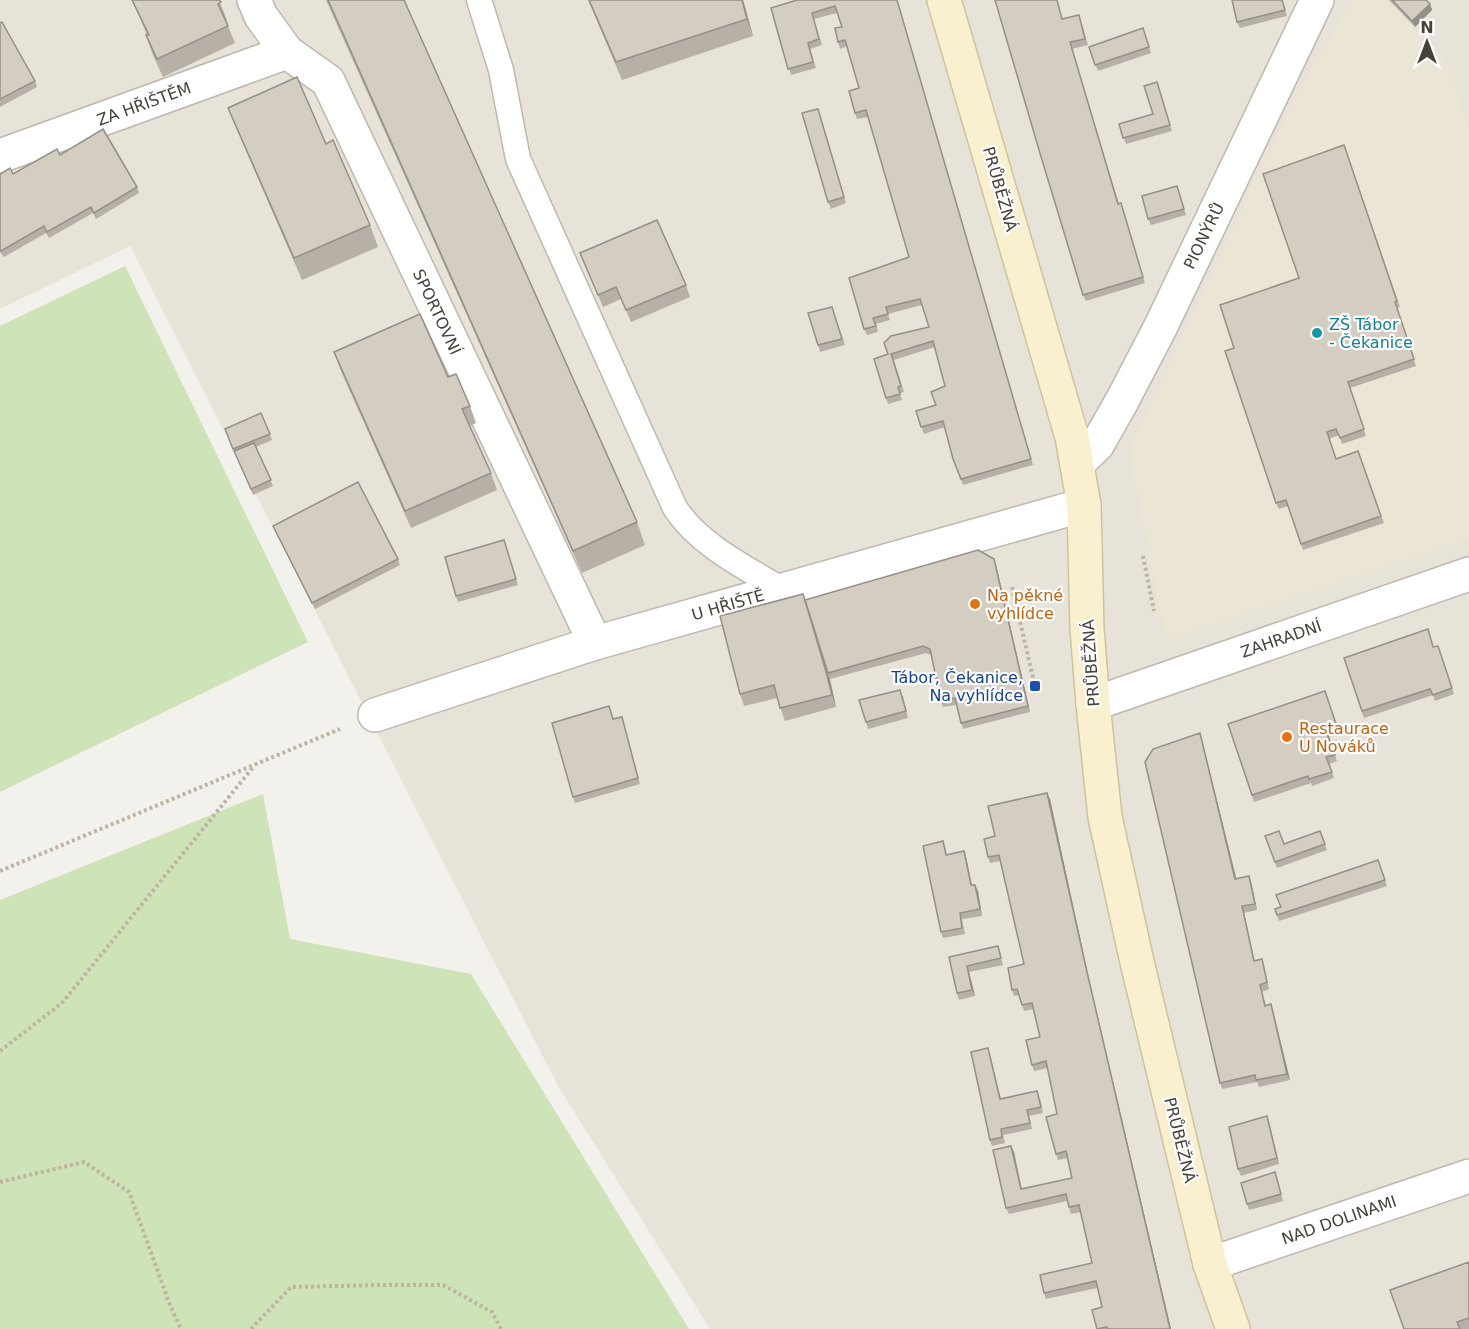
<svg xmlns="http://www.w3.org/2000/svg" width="1469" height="1329" font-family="'DejaVu Sans',sans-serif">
<rect width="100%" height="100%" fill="#f3f1eb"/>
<!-- residential -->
<polygon fill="#e7e3d9" points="0,0 1469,0 1469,1329 710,1329 558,1086 398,774 130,246 0,309"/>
<!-- education -->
<polygon fill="#ebe5d6" points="1352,0 1388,0 1447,62 1469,130 1469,539 1176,637 1168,637 1164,631 1129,449 1294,100"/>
<!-- green -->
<g fill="#cfe3b8">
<polygon points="125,266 308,642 0,792 0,326"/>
<polygon points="263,794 290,939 471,974 689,1329 0,1329 0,900"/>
</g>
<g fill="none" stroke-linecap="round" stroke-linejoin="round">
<defs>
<path id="service" d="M479 0 501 70 518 159 675 508C699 545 746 568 783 590"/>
<g id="minor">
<polyline points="254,0 261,16 287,52 328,81 595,643"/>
<polyline points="0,156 287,52"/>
<polyline points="1077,464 1097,445 1122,401 1160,328 1317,0"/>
<polyline points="1093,704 1469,574"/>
<polyline points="375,715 595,643 1084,505"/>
<polyline points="1210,1264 1469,1176"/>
</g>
<polyline id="secondary" points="944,0 1072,437 1084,505 1087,628 1093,704 1105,817 1137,962 1210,1264 1233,1329"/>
</defs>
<!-- service casing -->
<use href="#service" stroke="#beb9ae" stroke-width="27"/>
<!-- minor casing -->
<use href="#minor" stroke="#beb9ae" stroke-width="36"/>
<!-- secondary casing -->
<use href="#secondary" stroke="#cec39f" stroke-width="36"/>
<!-- path -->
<g stroke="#beb4a1" stroke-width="4" stroke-dasharray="3 3" stroke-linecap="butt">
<polyline points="1143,556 1154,611"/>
<polyline points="1012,587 1035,686"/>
<polyline points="0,871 340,729"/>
<polyline points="0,1051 62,1003 254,766"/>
<polyline points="0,1182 84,1162 129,1192 170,1305 181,1329"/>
<polyline points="251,1329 291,1287 382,1285 443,1285 492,1312 501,1329"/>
</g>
<!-- service -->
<use href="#service" stroke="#fff" stroke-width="24"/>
<!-- minor -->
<use href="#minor" stroke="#fff" stroke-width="33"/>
<!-- secondary -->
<use href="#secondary" stroke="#f9f0cf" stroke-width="33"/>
</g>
<!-- wall -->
<g fill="#b6b0a6">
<polygon points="132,0 219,0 227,20 226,21 235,43 163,77 152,53 146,35 147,35"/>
<polygon points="326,0 404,0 637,522 645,545 582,573"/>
<polygon points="588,0 743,0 753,36 622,80"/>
<polygon points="897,0 1033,465 963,485 953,459 945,427 924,434 916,411 936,405 945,386 935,347 894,360 904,392 900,393 902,400 888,404 874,359 888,354 929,327 922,305 888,314 890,320 876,324 878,332 867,335 864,329 909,257 868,117 857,119 855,113 859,88 847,46 840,49 838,42 842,27 837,13 814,19 822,45 810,49 816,68 791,75 771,8"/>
<polygon points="1282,0 1287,16 1240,28 1237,22"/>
<polygon points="1389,0 1426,0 1430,4 1432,10 1415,27"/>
<polygon points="1063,19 1081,21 1088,45 1072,49 1119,204 1145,283 1086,301 1083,295"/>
<polygon points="0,23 35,81 37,87 0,107"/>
<polygon points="1143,28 1151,53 1098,71 1089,47"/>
<polygon points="1157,82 1172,131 1126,144 1119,124 1153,114"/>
<polygon points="228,108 326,144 370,225 378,247 302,280 237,130"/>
<polygon points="820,115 846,203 831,209 828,202"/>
<polygon points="1344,145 1400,307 1397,308 1416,366 1350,388 1366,436 1342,444 1339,435 1329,439 1336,459 1358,451 1384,523 1303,550 1288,506 1279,509 1276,503 1234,348 1299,278"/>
<polygon points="60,155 137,187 139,193 96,219 93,213 49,238 46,233 4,257 0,252 0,174 13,174"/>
<polygon points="1177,186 1186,215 1151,225 1148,219"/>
<polygon points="580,253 686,285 690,297 631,322 621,299 603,307"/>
<polygon points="832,307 845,345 820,352 818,345"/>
<polygon points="334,352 448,377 470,406 476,423 470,426 491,473 497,490 411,528 340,369"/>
<polygon points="261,413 272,440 256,447 273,486 253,495 225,429"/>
<polygon points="273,526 398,559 400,565 315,609 276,532"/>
<polygon points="504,540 518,585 458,602 456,596"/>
<polygon points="994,559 996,565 1030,712 963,729 956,705 943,707 941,701 931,655 926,653 830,679 836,707 785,721 777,698 744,706 740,694 805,601"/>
<polygon points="1428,629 1433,647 1438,646 1454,694 1435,701 1433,695 1364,718 1344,658"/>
<polygon points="1325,691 1340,733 1329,737 1337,761 1329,764 1334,778 1312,786 1311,783 1254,802 1228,724"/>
<polygon points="903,696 908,718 868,729 866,722"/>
<polygon points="622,717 640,784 575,803 573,797 614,719"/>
<polygon points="1202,740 1236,879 1249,876 1251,882 1257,910 1244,913 1254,961 1262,959 1264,965 1269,989 1262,992 1266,1006 1273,1011 1290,1080 1259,1087 1257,1082 1222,1089 1220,1083"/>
<polygon points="1050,799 1089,979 1171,1329 1097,1329 1102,1307 1097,1288 1046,1299 1044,1293 1092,1263 1081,1212 1071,1214 1067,1201 1009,1214 1006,1208 1011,1146 1014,1152 1021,1189 1072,1178 1068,1158 1058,1160 1056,1154 1057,1114 1048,1068 1034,1071 1032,1065 1040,1037 1034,1009 1024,1011 1019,995 1014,996 1012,990 1024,964 1000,861 990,863 988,857 995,836"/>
<polygon points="1320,831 1327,850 1277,868 1265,836 1284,844"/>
<polygon points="943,841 947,854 964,851 966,857 972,885 978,891 982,916 962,919 965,934 943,938 941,932"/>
<polygon points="1378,860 1387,886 1279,921 1275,909"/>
<polygon points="998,946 1003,965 969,972 975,996 959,1000 957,993 949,957"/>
<polygon points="988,1048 1001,1099 1040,1098 1043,1113 1029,1116 1032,1129 1003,1135 1005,1143 992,1146 990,1140"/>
<polygon points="1267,1116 1279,1164 1241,1176 1238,1169"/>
<polygon points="1275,1172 1283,1201 1249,1210 1247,1204"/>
<polygon points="1469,1262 1469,1329 1404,1329"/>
</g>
<!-- shaded-wall -->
<g fill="#949087">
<polygon points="742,0 743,0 753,36 747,19"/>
<polygon points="1430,4 1432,10 1415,27 1412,21"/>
<polygon points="994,559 996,565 1030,712 1028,706"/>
<polygon points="825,668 830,680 836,707 832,695"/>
<polygon points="1200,733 1202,740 1238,885 1235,879"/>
<polygon points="1047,793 1050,799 1089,979 1171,1329 1170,1329 1087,972"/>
<polygon points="964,851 966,857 973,891 971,885"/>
<polygon points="1249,876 1251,882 1257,910 1255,904"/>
<polygon points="975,885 978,891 982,916 980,909"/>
<polygon points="1242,906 1244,913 1256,968 1254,961"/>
<polygon points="967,966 969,972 975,996 972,990"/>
<polygon points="1271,1004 1273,1011 1290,1080 1287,1074"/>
<polygon points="988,1048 990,1054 1002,1106 1000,1099"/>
<polygon points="1267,1116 1269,1122 1279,1164 1277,1158"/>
<polygon points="1011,1146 1014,1152 1023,1195 1021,1189"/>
</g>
<!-- building -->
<g fill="#d4cdc1" stroke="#949087" stroke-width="1.5">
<polygon points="132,0 219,0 221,2 218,4 228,26 157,59 146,35 149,35"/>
<polygon points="328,0 404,0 637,522 573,551"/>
<polygon points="589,0 742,0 747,19 616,62"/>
<polygon points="797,0 897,0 1031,459 961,479 953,459 943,421 921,427 916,411 936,405 931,392 945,386 933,341 891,354 901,386 898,387 900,394 886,398 874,359 888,354 884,343 891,336 929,327 920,299 886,307 888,314 873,318 876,326 864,329 849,278 909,257 866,110 855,113 849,91 859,88 845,40 838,42 835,28 842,27 835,6 812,13 819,39 808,43 813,62 788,69 771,8"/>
<polygon points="995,0 1057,0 1062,19 1079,15 1085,39 1070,42 1118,204 1121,203 1143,277 1083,295 1042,160"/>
<polygon points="1232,0 1282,0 1285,10 1237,22"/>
<polygon points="1392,0 1426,0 1430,4 1412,21"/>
<polygon points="2,22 35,81 0,99 0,23"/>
<polygon points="1143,28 1149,47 1095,65 1089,47"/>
<polygon points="297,77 326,144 333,140 370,225 294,258 228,108"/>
<polygon points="1157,82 1170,125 1123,138 1119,124 1153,114 1144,86"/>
<polygon points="818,109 844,197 828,202 802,113"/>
<polygon points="103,129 137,187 94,213 91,207 47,232 44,226 1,251 0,249 0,174 10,168 13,174 57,149 60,155"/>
<polygon points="1344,145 1397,301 1395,302 1414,359 1348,382 1364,429 1340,438 1336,429 1327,432 1336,459 1358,451 1381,516 1301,544 1286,500 1276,503 1225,351 1234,348 1220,305 1299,278 1263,174"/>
<polygon points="1177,186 1184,209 1148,219 1142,196"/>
<polygon points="657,220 686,285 626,310 616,287 598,295 580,253"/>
<polygon points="832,307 842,339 818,345 808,313"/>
<polygon points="420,314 448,377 456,374 470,406 462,409 491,473 405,511 334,352"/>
<polygon points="261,413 270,434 233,449 225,429"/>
<polygon points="254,443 271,480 251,489 234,451"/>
<polygon points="358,482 398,559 312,603 273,526"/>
<polygon points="504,540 516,579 456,596 445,557"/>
<polygon points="978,550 994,559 1028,706 961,723 955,698 941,701 930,649 923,646 828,673 805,600"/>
<polygon points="803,594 825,668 832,695 780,708 774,685 740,694 720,616"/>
<polygon points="1428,629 1433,647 1438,646 1452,688 1433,695 1430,689 1362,711 1344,658"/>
<polygon points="900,690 906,711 866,722 859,700"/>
<polygon points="1325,691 1337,727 1326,731 1335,755 1326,757 1332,772 1309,779 1308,776 1252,795 1228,724"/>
<polygon points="609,706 613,719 622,717 638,778 573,797 552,723"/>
<polygon points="1200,733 1235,879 1249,876 1255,904 1242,906 1254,961 1262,959 1267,982 1260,985 1265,1006 1271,1004 1287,1074 1256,1080 1255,1075 1220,1083 1145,762 1153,749"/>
<polygon points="1047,793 1087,972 1170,1329 1107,1329 1107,1327 1097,1329 1092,1310 1102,1307 1096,1281 1044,1293 1040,1275 1092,1263 1079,1205 1069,1207 1066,1194 1006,1208 993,1150 1011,1146 1021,1189 1072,1178 1066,1151 1056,1154 1046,1117 1057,1114 1046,1061 1032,1065 1026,1040 1040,1037 1032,1003 1022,1005 1017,989 1012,990 1008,968 1024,964 999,855 988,857 984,839 995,836 988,806"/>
<polygon points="1279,831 1284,844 1320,831 1325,844 1275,862 1265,836"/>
<polygon points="943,841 946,855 964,851 971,885 975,885 980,909 960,913 962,928 941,932 923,846"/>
<polygon points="1378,860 1385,880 1277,915 1275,909 1281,907 1276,895"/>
<polygon points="998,946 1001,958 967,966 972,990 957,993 949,957"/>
<polygon points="988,1048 1000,1099 1037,1091 1041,1107 1027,1110 1030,1123 1001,1129 1002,1137 990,1140 971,1052"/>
<polygon points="1267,1116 1277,1158 1238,1169 1229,1127"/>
<polygon points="1275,1172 1281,1194 1247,1204 1241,1183"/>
<polygon points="1469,1262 1469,1318 1457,1322 1460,1329 1404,1329 1390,1290"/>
</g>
<!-- markers -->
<circle fill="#0f9aa8" stroke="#fff" stroke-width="2" cx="1317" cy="333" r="6"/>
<g fill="#e8710a" stroke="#fff" stroke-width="2">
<circle cx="975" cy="604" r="6"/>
<circle cx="1287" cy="737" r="6"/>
</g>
<rect fill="#1a4fb4" stroke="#fff" stroke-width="2" x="1029" y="680" width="12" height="12" rx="3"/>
<g text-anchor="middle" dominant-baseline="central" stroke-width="4.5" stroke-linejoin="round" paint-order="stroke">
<!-- street labels -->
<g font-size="16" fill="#474239" stroke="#fff">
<text transform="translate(144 104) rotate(-20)">ZA HŘIŠTĚM</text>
<text transform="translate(1000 189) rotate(74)">PRŮBĚŽNÁ</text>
<text transform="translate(1204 236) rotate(-64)">PIONÝRŮ</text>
<text transform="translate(437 312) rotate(65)">SPORTOVNÍ</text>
<text transform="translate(728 605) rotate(-16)">U HŘIŠTĚ</text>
<text transform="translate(1281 639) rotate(-19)">ZAHRADNÍ</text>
<text transform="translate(1091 663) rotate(-94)">PRŮBĚŽNÁ</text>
<text transform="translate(1180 1140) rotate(76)">PRŮBĚŽNÁ</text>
<text transform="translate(1339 1220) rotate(-19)">NAD DOLINAMI</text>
</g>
<!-- culture labels -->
<g font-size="16" fill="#0d838f" stroke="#fff" text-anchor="start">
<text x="1329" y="324">ZŠ Tábor<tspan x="1329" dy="18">- Čekanice</tspan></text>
</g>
<!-- food labels -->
<g font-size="16" fill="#c56008" stroke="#fff" text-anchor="start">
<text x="987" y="595">Na pěkné<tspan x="987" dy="18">vyhlídce</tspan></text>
<text x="1299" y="728">Restaurace<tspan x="1299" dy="18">U Nováků</tspan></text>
</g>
<!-- transit labels -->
<g font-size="16" fill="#164399" stroke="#fff" text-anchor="end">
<text x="1023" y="677">Tábor, Čekanice,<tspan x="1023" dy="18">Na vyhlídce</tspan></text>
</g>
</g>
<!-- north arrow -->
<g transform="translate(1427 42)" stroke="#ffffff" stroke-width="4.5" paint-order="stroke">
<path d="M0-4.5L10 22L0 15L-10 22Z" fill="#474239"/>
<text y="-9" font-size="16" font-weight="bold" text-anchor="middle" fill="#474239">N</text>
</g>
</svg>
